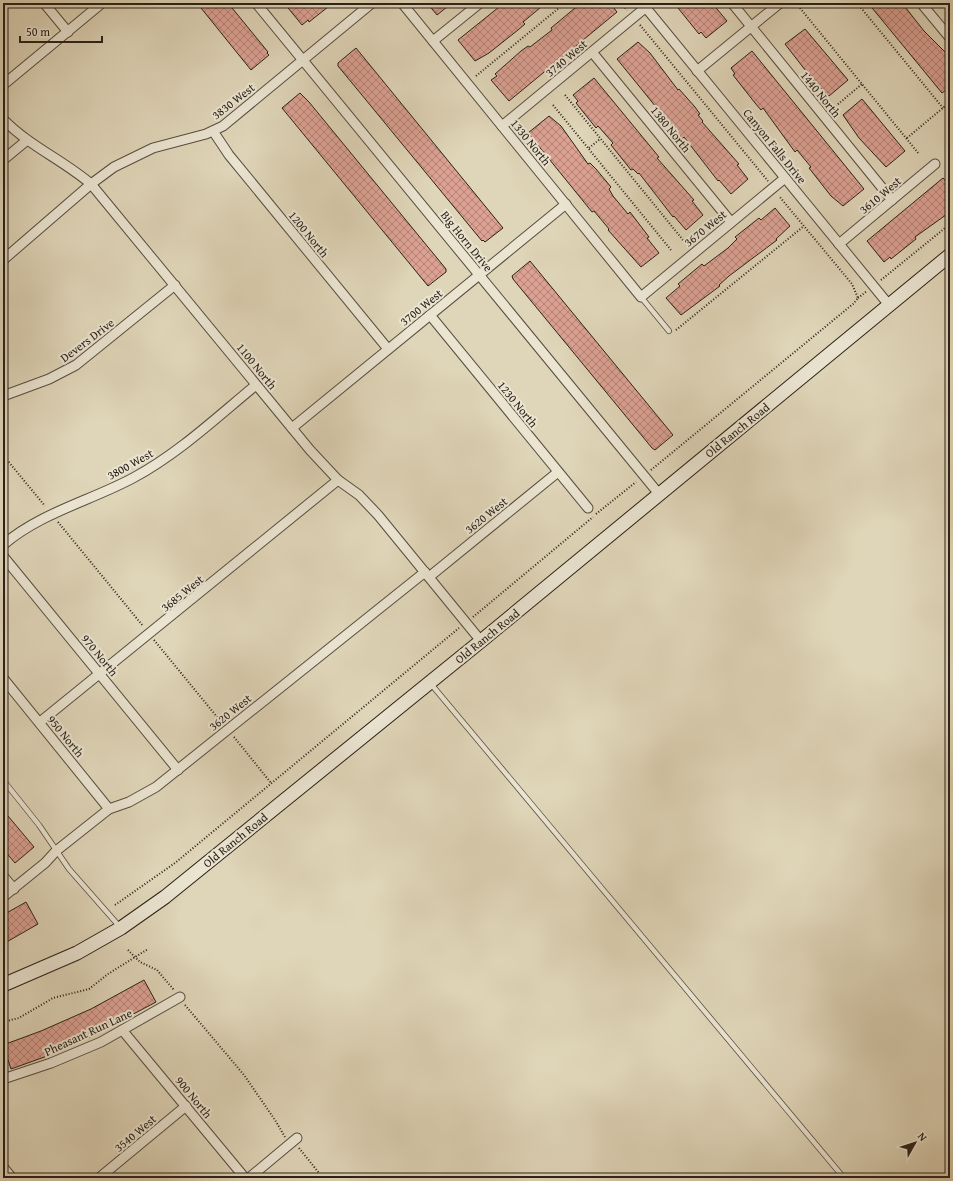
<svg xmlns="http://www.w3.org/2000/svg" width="953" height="1181" font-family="'Gentium Book Plus',serif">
<defs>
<pattern id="building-cross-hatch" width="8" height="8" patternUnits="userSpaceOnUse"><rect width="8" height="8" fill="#dca193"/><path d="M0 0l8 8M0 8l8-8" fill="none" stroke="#b38377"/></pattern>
</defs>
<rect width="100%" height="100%" fill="#dfd5b8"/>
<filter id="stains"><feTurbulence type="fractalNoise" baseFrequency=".005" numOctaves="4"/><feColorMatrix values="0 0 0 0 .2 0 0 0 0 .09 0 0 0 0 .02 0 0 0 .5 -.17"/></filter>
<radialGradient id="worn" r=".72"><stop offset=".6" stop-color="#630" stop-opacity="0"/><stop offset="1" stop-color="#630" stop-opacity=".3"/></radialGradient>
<!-- building -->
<g fill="url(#building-cross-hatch)" stroke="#2a2018">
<polygon points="197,3 228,3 268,52 267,53 269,55 251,70"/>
<polygon points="284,3 333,3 309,22 308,20 302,25"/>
<polygon points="427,3 452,3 437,15"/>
<polygon points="504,3 546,3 523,22 525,24 518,30 489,53 475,61 458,40"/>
<polygon points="581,3 610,3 617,12 509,101 491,80 497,76 495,74 521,51 528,46 530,47 552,30 551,28"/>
<polygon points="674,3 712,3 727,21 706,38 701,32 699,34"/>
<polygon points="868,3 902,3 924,31 946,53 945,54 950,60 950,87 942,93"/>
<polygon points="805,29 848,80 829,96 816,84 785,44"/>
<polygon points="638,42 650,53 678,90 679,89 695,107 700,114 698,115 703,121 702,122 739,164 737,165 748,179 731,194 719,180 718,181 684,137 682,139 617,59"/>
<polygon points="356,48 503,228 485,242 483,240 482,241 338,66 338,63"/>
<polygon points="752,51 864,189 843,206 831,196 809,168 811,167 797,150 795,152 763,108 761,110 755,103 733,75 735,74 731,68"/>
<polygon points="594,78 659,157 657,158 694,200 692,201 703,215 686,230 674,216 673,217 639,173 638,174 633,169 631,170 611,145 613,143 598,126 596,128 576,103 578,101 573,95"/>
<polygon points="300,93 309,102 446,269 446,272 428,286 282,108"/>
<polygon points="862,99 905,151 886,167 859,138 843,115"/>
<polygon points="549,116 561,126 588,164 590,163 596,169 611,187 609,189 613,196 628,214 630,212 649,237 647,238 659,253 641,267 608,230 609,229 594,211 592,212 528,133"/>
<polygon points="943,178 950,186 950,212 915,237 916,239 891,259 890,257 884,262 867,241"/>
<polygon points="775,208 790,226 776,239 777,240 729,276 719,285 720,286 681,315 666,298 680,286 678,284 702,264 704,266 728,248 737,239 735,237 759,218 761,220"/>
<polygon points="530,261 673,435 655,450 652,448 513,279 512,276"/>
<polygon points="3,810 34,847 15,863 3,849"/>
<polygon points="26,902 38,924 3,944 3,915"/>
<polygon points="144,980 156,1002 92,1036 50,1055 11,1069 3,1045 41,1031 91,1009"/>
</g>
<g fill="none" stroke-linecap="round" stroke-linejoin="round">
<defs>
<g id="lane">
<polyline points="641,297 669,331"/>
<polyline points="431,684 844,1178"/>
<polyline points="3,780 39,825 69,869 120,927"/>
</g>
<g id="street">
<polyline points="44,3 68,32"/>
<polyline points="256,3 659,494"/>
<polyline points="402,3 641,297 785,178"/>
<polyline points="642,3 889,305"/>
<polyline points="732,3 892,200"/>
<polyline points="921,3 950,38"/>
<polyline points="433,41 480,3"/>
<polyline points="592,52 731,222"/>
<polyline points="697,71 780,3"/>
<polyline points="3,85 102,3"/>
<path d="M3 119C29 146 63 160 91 184L310 450 338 480 359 495 378 515 481 641"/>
<polyline points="502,126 645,8"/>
<polyline points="213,131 229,155 388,349"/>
<polyline points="3,160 26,141"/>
<polyline points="839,244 935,164"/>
<polyline points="3,260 91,184 114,167 153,148 206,134 223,126 372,3"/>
<polyline points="430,315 588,508"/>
<polyline points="3,396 49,379 76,365 175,285"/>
<polyline points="292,428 566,204"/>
<path d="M3 545C40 513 90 501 133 478 178 454 217 417 256 385"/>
<polyline points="3,556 178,770"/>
<polyline points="429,577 558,472"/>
<polyline points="3,678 109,809"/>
<polyline points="40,722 338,480"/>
<polyline points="3,876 14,889"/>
<polyline points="3,897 45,863 56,851 109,809 129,802 156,787 425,572"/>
<polyline points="123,1031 245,1178"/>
<polyline points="3,1079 51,1063 101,1042 180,997"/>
<polyline points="3,1167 12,1178"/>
<polyline points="99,1178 186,1106"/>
<polyline points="249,1178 297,1138"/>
</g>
<polyline id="secondary" points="3,985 77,953 121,928 165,897 481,641 950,255"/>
</defs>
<!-- lane casing -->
<use href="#lane" stroke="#574d40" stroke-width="6"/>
<!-- street casing -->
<use href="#street" stroke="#574d40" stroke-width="11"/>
<!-- secondary casing -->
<use href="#secondary" stroke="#2a2018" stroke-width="15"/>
<!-- path -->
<g stroke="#2a2018" stroke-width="2" stroke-dasharray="1 2" stroke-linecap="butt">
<polyline points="621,3 627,10"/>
<polyline points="857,3 943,108"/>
<polyline points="800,8 919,154"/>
<polyline points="640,25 768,181"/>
<polyline points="476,76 565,3"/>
<polyline points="565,95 683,240"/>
<polyline points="553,105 671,250"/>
<polyline points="831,110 862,84"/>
<polyline points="907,138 950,102"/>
<polyline points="589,148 600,139"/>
<polyline points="881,280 950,224"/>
<polyline points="858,298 867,291"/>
<polyline points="676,330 804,226"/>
<polyline points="3,455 45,506"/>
<polyline points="651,470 853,304 858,298 852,284 779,196"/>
<polyline points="596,514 636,482"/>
<polyline points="58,522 143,626"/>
<polyline points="473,617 593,517"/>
<polyline points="154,640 222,723"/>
<polyline points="234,737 271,783"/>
<polyline points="115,905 175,863 459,628"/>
<polyline points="128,950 140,962 157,970 174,990"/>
<polyline points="185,1005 244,1075 275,1120 285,1137"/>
<polyline points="3,1022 19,1018 53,998 89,989 108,974 148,949"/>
<polyline points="299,1148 323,1178"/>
</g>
<!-- lane -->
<use href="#lane" stroke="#eae4d1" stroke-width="4.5"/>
<!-- street -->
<use href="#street" stroke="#eae4d1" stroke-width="9"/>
<!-- secondary -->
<use href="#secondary" stroke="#eae4d1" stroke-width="13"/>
</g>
<g text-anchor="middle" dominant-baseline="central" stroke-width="4" stroke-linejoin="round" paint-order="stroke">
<!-- street labels -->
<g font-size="12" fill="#2a2018" stroke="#eae4d1">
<text transform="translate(566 58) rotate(-40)">3740 West</text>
<text transform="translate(821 94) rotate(51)">1440 North</text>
<text transform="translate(233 101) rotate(-38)">3830 West</text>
<text transform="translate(671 129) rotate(51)">1380 North</text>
<text transform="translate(531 142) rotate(51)">1330 North</text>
<text transform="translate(775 146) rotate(51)">Canyon Falls Drive</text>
<text transform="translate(880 195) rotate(-40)">3610 West</text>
<text transform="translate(705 228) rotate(-39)">3670 West</text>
<text transform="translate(309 234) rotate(51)">1200 North</text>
<text transform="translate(467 241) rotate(51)">Big Horn Drive</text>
<text transform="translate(421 307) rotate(-39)">3700 West</text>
<text transform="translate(87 340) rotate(-37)">Devers Drive</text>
<text transform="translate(257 366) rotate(51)">1100 North</text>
<text transform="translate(518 404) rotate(51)">1230 North</text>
<text transform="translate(737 430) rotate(-39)">Old Ranch Road</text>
<text transform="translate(130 464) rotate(-29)">3800 West</text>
<text transform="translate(486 515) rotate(-39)">3620 West</text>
<text transform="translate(182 593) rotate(-39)">3685 West</text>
<text transform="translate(487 636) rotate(-39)">Old Ranch Road</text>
<text transform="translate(100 655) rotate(51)">970 North</text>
<text transform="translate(230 712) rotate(-39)">3620 West</text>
<text transform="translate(66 736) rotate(51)">950 North</text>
<text transform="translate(235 840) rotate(-39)">Old Ranch Road</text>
<text transform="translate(88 1032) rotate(-25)">Pheasant Run Lane</text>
<text transform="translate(194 1097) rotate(51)">900 North</text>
<text transform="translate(135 1133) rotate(-40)">3540 West</text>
</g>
</g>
<!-- margin -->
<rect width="953" height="1181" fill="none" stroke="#dfd5b8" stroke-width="16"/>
<rect x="4" y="4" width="945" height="1173" fill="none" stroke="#2a2018" stroke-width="2"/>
<rect x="8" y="8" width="937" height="1165" fill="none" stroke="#2a2018"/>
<!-- north arrow -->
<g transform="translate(915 1143) rotate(51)" stroke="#eae4d1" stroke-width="3" paint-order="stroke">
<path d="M0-3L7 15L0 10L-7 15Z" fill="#2a2018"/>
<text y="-6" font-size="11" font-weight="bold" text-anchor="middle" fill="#2a2018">N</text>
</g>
<!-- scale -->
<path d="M20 36v6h82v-6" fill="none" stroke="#2a2018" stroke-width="2"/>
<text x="26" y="36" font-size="12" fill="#2a2018" stroke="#eae4d1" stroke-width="3" paint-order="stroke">50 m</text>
<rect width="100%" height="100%" filter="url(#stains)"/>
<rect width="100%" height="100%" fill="url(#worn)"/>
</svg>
